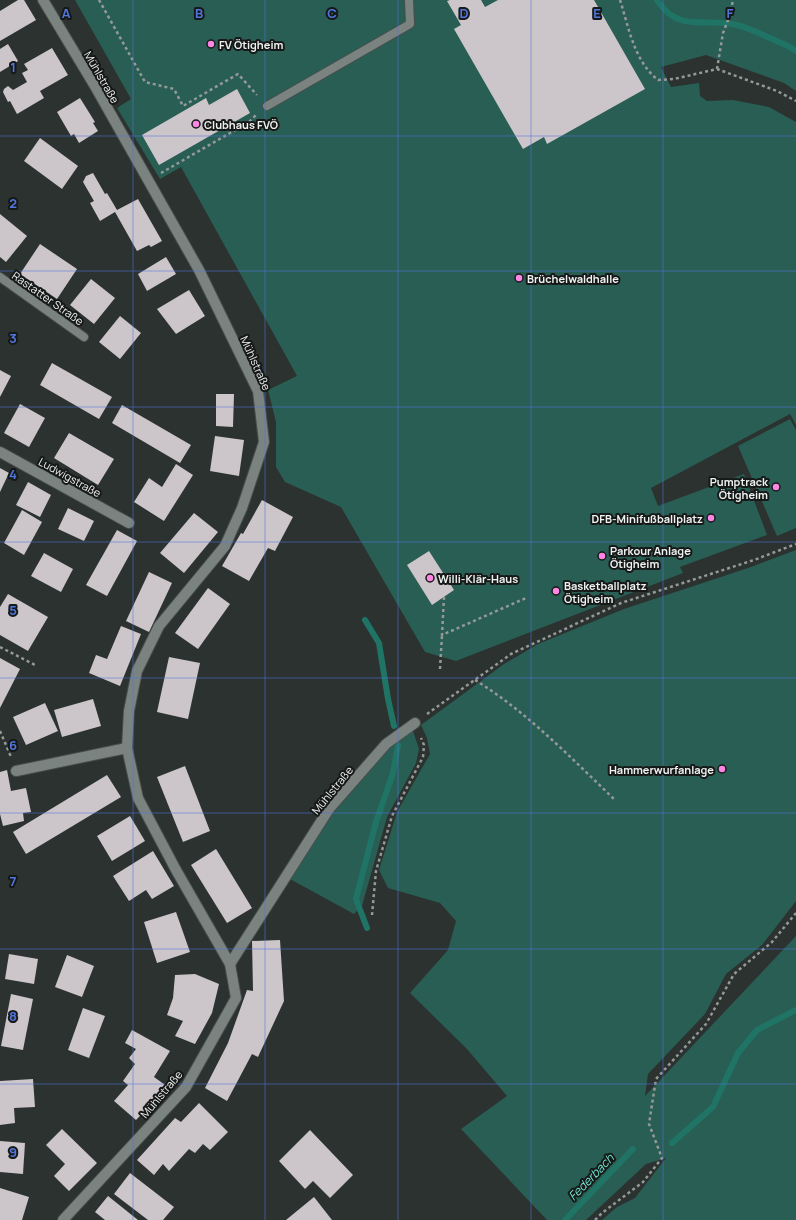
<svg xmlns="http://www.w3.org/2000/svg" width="796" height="1220" font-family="Manrope,sans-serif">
<rect width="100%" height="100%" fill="#2b3230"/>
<!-- green -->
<g fill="#295e54">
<polygon points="75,0 796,0 796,91 784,83 706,55 661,67 671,87 699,83 700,96 707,101 733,100 769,107 796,122 796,425 790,414 651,488 658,506 744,474 767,535 680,567 683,573 456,661 425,652 341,507 285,482 276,467 276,422 268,390 297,376 181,167 160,179 117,108 131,99"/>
<polygon points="790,419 796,430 796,528 777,536 738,446"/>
<polygon points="796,550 796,901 762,945 726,974 705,1014 648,1074 645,1096 796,936 796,1220 602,1220 617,1207 635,1198 666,1158 646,1164 586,1220 547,1220 461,1129 507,1096 467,1049 410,993 448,950 456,921 440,903 388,888 379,870 397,812 430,754 427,738 421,725 504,664 538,644 624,609 751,567"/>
<polygon points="413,731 419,749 416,763 387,817 362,906 354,914 290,879 323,824 334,809 388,747"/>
</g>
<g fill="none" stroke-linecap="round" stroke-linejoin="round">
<!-- stream -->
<g stroke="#1f7466" stroke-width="6">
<path d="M657 0C679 34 705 17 737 25 753 29 773 40 788 46L796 51"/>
<polyline points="365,620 379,643 388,699 394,726"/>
<polyline points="367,928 356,899 376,822 393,773 398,745"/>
<polyline points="672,1143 713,1107 738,1053 757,1030 796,1010"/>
<polyline points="565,1220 633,1149"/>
</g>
</g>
<!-- building -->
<g fill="#ccc5ca">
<polygon points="18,0 24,0 36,20 0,41 0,11"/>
<polygon points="450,0 481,0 485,7 498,0 594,0 645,89 547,144 544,137 523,149 454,29 461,25 447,1"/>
<polygon points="8,44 18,61 0,72 0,49"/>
<polygon points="52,48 68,75 40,91 44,98 17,114 10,101 8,102 3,92 4,89 8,86 13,90 27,82 22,73 28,70 24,64"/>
<polygon points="237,89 250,113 159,165 142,135 206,98 209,105"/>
<polygon points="80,98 95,122 93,123 98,131 79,143 74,134 71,136 57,112"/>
<polygon points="40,138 78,166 62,189 24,161"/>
<polygon points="93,173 105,194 107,193 117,210 138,199 162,241 151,247 149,245 137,251 115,212 100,221 90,203 94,201 83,182 86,176"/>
<polygon points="0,214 27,236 6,262 0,257"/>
<polygon points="40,244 77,269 57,299 20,274"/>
<polygon points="166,257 176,274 147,291 138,274"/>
<polygon points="91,279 115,298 94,324 70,305"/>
<polygon points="189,290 205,316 176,334 157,309"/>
<polygon points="120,316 141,333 120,359 99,342"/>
<polygon points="52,363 112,397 99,419 40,385"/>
<polygon points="0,370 11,376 0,397"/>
<polygon points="216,394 234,394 233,427 216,426"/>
<polygon points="20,404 45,418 29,447 4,433"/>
<polygon points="122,405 191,445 180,463 112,423"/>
<polygon points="69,433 114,459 98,485 54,458"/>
<polygon points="215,436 244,440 239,476 210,471"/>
<polygon points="176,464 193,475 164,521 134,502 149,478 162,487"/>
<polygon points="0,468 9,473 0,492"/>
<polygon points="28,482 51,495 40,517 16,505"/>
<polygon points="262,500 293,517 275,551 268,548 249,581 222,566 241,533 243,534"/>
<polygon points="68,508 94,521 84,541 58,529"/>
<polygon points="22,510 42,522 24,555 4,543"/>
<polygon points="194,513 218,532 184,573 160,553"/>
<polygon points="117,530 137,541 107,596 86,585"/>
<polygon points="429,551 454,590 432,605 407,565"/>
<polygon points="44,553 73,569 61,592 31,576"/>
<polygon points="149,572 172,583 149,632 126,621"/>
<polygon points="208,588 230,604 198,649 175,633"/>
<polygon points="8,594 48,617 28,651 0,635 0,607"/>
<polygon points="121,626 141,634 120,686 89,673 96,655 107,659"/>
<polygon points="169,657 200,663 188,719 157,712"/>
<polygon points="0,658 20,669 0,708"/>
<polygon points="93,699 101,726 62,737 54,710"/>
<polygon points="45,703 58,731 26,745 13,717"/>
<polygon points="185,766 210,831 183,842 157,777"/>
<polygon points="7,770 11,791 26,788 31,812 23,813 24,821 3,826 0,814 0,772"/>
<polygon points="107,775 121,797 26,854 13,832"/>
<polygon points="130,816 145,841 112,861 97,836"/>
<polygon points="216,849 252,908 227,923 191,865"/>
<polygon points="153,851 174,886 152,899 146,890 129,901 113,876"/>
<polygon points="176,912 190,952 157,963 144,922"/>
<polygon points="280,940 284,1001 258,1057 252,1054 227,1101 205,1088 228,1043 247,990 253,991 252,941"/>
<polygon points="9,954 38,959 34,984 5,979"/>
<polygon points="67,955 94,966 82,997 55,987"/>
<polygon points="195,974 219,984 212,1013 195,1044 175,1036 183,1021 167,1015 173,998 175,975"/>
<polygon points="11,994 33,999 23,1050 1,1046"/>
<polygon points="83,1008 105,1016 89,1058 68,1050"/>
<polygon points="132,1030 170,1051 154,1077 168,1087 136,1120 114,1101 128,1085 123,1081 135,1064 129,1058 136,1049 125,1043"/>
<polygon points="33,1079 35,1107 14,1108 15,1123 0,1125 0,1081"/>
<polygon points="199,1103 228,1132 210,1150 203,1144 195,1153 189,1149 169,1171 163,1164 154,1175 137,1160 175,1118 181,1122"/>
<polygon points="62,1129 97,1163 69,1191 54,1176 65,1164 46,1145"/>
<polygon points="310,1130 353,1175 330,1198 313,1181 305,1189 279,1161"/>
<polygon points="0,1141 25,1143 23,1174 0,1172"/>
<polygon points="130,1173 174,1207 163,1220 148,1220 114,1194"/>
<polygon points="0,1188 29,1197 22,1220 0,1220"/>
<polygon points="108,1196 138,1220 105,1220 95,1212"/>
<polygon points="314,1197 332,1220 286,1220"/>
</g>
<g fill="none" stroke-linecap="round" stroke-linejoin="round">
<defs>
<g id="lane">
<polyline points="267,106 410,24 409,0"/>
<polyline points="0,277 84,337"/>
</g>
<g id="street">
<polyline points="43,0 96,88 199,270 258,391 264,442 242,508 225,546 159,626 137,671 129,711 127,748 138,798 176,870 230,964 236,998 186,1087 63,1220"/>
<polyline points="0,452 129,523"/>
<polyline points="16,771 127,748"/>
<polyline points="230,964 329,809 386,744 415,723"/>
</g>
</defs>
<!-- lane casing -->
<use href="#lane" stroke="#484e4c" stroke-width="10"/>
<!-- street casing -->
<use href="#street" stroke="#484e4c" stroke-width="12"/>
<!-- path -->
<g stroke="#959a99" stroke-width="2.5" stroke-dasharray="3 3" stroke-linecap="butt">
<polyline points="99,0 145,82 174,89 183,106 238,74 257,95"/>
<path d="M620 0C629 28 634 61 658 80L674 79 717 69 777 91 796 101"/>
<polyline points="717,69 723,33 730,15 733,0"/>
<polyline points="161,173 249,122 256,115"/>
<polyline points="444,597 442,635 526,598"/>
<polyline points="0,647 37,666"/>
<polyline points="440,669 442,635"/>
<path d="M475 680C527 712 570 757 614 799"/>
<polyline points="427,714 511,654 621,603 754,560 796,544"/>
<polyline points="0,731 11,757"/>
<polyline points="372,915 376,871 392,816 423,757 424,745 421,738"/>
<polyline points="595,1220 602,1213 643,1182 662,1158 649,1124 656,1079 706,1024 734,974 772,942 796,913"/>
</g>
<!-- lane -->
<use href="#lane" stroke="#7b8381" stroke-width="8"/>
<!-- street -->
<use href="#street" stroke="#7b8381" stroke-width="10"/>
</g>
<!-- grid -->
<path fill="none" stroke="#5177de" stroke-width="1" stroke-opacity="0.55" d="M133 0V1220M265 0V1220M398 0V1220M531 0V1220M663 0V1220M0 136H796M0 271H796M0 407H796M0 542H796M0 678H796M0 813H796M0 949H796M0 1084H796"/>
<!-- markers -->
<g fill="#fc86e4" stroke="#161918" stroke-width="1.5">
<circle cx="211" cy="44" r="4"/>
<circle cx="196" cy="124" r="4"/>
<circle cx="519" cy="278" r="4"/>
<circle cx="776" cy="487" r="4"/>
<circle cx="711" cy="518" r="4"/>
<circle cx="602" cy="556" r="4"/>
<circle cx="430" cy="578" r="4"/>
<circle cx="556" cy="591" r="4"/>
<circle cx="722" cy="769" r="4"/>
</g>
<g text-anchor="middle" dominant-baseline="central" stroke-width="4" stroke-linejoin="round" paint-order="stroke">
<!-- poi labels -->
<g font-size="11" font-weight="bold" fill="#eef2f1" stroke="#161918" text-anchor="start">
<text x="219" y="44">FV Ötigheim</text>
<text x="204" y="124">Clubhaus FVÖ</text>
<text x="527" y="278">Brüchelwaldhalle</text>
<text x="768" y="481" text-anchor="end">Pumptrack<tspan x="768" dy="13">Ötigheim</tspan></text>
<text x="703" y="518" text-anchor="end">DFB-Minifußballplatz</text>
<text x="610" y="550">Parkour Anlage<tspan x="610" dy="13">Ötigheim</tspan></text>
<text x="438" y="578">Willi-Klär-Haus</text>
<text x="564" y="585">Basketballplatz<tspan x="564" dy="13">Ötigheim</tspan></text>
<text x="714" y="769" text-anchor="end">Hammerwurfanlage</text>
</g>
<!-- street labels -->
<g font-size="11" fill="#eef2f1" stroke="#161918">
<text transform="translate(102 77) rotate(60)">Mühlstraße</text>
<text transform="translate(48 298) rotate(35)">Rastatter Straße</text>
<text transform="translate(256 363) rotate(66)">Mühlstraße</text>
<text transform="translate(70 477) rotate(29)">Ludwigstraße</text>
<text transform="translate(332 790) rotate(-51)">Mühlstraße</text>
<text transform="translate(161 1094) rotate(-50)">Mühlstraße</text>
</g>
<!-- water labels -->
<g font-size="12" font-style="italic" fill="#71e7d1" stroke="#161918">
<text transform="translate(591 1177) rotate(-46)">Federbach</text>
</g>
</g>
<g font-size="13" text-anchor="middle" font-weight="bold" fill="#5177de" stroke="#161918" stroke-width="4" stroke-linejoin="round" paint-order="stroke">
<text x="66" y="18">A</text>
<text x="199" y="18">B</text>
<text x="332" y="18">C</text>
<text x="464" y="18">D</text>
<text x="597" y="18">E</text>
<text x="730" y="18">F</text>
<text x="13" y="72">1</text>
<text x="13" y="208">2</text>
<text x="13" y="343">3</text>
<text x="13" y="479">4</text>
<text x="13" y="615">5</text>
<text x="13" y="750">6</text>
<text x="13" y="886">7</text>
<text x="13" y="1021">8</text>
<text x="13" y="1157">9</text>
</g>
</svg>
